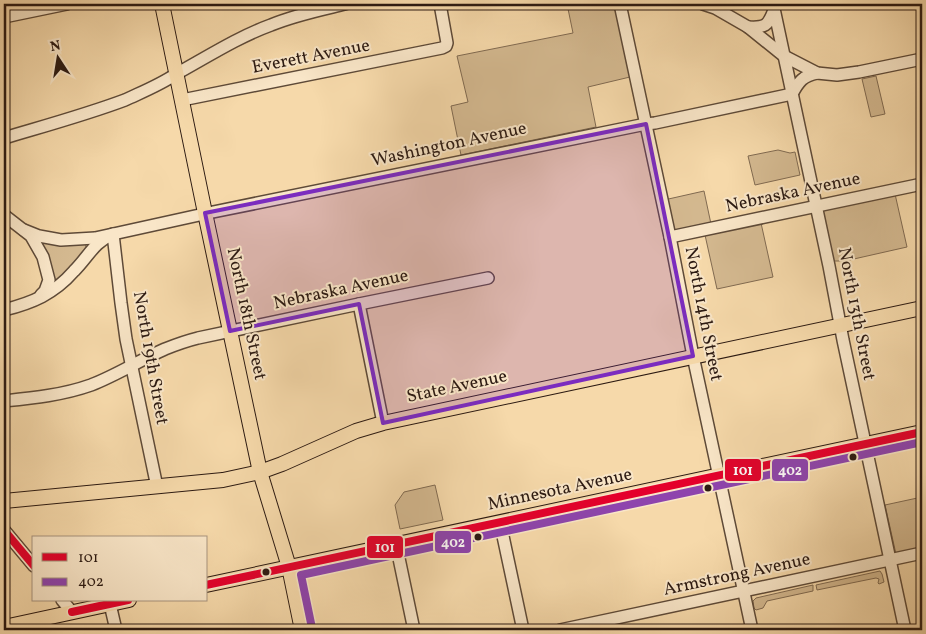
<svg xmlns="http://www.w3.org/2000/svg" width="926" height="634" font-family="Vollkorn,serif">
<rect width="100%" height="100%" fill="#f6d9aa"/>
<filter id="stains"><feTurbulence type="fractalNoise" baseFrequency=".004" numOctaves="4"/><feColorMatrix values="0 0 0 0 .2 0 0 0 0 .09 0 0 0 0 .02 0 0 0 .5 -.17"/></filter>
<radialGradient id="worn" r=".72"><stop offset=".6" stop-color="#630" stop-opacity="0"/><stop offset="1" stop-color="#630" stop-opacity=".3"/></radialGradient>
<!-- green -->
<g fill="#d4b990" stroke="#806a51">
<polygon points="567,4 614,4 630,77 588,87 596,127 461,155 451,106 468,102 457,56 573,33"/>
<polygon points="876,76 885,114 871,117 862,79"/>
<polygon points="778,150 790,153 795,152 800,175 755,185 748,156"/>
<polygon points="704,191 711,224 674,232 664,200"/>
<polygon points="895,194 907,247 845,261 834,261 832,260 823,210"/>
<polygon points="761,223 773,277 717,289 705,235"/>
<polygon points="43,243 85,244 86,246 82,256 58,280 53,280 42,245"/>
<polygon points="435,485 443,520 400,529 395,505 404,492"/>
<polygon points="922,497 922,549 896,554 885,505"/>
<polygon points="880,571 882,574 884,582 879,584 878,583 879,579 876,578 817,590 816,585"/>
<polygon points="813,585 813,591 767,601 763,608 756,610 754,608 753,601 756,598"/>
</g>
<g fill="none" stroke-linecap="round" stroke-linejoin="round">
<defs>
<g id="minor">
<polyline points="620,4 670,237 693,356 752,630"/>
<polyline points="703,4 715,8 748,27 784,56 817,73 837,75 859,72 922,59"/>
<polyline points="773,4 829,266 843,340 905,630"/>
<polyline points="4,17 67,4"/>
<path d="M748 27C765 28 768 26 774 10"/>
<path d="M792 94C799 81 803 76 817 73"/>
<polyline points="182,100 442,48 446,46 447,43 440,4"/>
<path d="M4 138C44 126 85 115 125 100 142 92 160 85 176 74 207 57 238 37 271 25 295 15 320 10 345 4"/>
<polyline points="4,215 31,236 43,257 49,280 45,291 41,295"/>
<polyline points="24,230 39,236 61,240 95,238 213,212 646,124 655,123 792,94"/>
<polyline points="670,237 922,184"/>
<polyline points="359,304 383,423"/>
<path d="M4 310C32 303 54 294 74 271 89 256 93 243 113 234L121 303 126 339 157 487"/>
<path d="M4 401C33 398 63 395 91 385 117 375 140 360 165 349 175 345 186 341 198 338L359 304 488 278"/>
<polyline points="500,522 523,630"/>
<polyline points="4,530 34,566"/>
<polyline points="396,544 414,630"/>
<polyline points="62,600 72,612"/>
<polyline points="110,604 116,630"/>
<polyline points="560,630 922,553"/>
</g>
<g id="major">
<polyline points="162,4 205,213 260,472 289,567 302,630"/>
<polyline points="4,501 223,480 260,472 282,464 356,431 383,423 922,308"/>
<polyline points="206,585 922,432"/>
<polyline points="4,627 129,600"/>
</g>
</defs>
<!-- minor casing -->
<use href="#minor" stroke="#5e4a38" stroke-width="14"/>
<!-- major casing -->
<use href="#major" stroke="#2c1a12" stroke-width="16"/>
<!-- minor -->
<use href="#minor" stroke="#f9e6c8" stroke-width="11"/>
<!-- major -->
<use href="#major" stroke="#f6d9aa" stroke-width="14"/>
<defs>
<g id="bus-1">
<polyline points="4,530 34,566"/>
<polyline points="206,585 922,432"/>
<polyline points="72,612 128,600"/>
</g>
<polyline id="bus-2" points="312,628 301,575 922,442"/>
</defs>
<!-- bus-1 casing -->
<use href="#bus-1" stroke="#f9e6c8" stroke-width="11"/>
<!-- bus-2 casing -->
<use href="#bus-2" stroke="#f9e6c8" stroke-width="11"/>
<!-- bus-1 -->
<use href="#bus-1" stroke="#e4002b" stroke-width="8"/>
<!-- bus-2 -->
<use href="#bus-2" stroke="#8e44ad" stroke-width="8"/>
</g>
<!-- marked area -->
<path fill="#7b2cbf" fill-opacity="0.2" stroke="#7b2cbf" stroke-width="4" stroke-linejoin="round" d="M646 124 693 356 383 423 359 304 230 331 205 213Z"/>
<!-- markers -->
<g fill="#2c1a12" stroke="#f9e6c8" stroke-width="2">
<circle cx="853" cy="457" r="4.5"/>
<circle cx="708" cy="488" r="4.5"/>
<circle cx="478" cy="537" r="4.5"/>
<circle cx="266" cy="572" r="4.5"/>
</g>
<g text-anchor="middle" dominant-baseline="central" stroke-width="4" stroke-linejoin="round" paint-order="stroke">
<!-- street labels -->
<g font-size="18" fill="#2c1a12" stroke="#f9e6c8">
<text transform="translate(311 57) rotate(-11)">Everett Avenue</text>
<text transform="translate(449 145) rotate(-12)">Washington Avenue</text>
<text transform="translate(793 193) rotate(-12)">Nebraska Avenue</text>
<text transform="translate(341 290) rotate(-12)">Nebraska Avenue</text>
<text transform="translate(246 314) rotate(78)">North 18th Street</text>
<text transform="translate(703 314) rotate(79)">North 14th Street</text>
<text transform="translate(856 314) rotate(79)">North 13th Street</text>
<text transform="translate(150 358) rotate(80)">North 19th Street</text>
<text transform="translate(457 387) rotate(-12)">State Avenue</text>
<text transform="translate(560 490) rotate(-12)">Minnesota Avenue</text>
<text transform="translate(737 575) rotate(-12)">Armstrong Avenue</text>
</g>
</g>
<g stroke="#f9e6c8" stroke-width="2">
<rect x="771" y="458" width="38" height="24" rx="5" fill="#8e44ad"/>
<rect x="724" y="458" width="38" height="24" rx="5" fill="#e4002b"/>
<rect x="434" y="530" width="38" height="24" rx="5" fill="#8e44ad"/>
<rect x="366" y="535" width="38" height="24" rx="5" fill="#e4002b"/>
</g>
<g font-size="14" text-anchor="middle" font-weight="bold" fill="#fff">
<text x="790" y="475">402</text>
<text x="743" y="475">101</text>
<text x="453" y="547">402</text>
<text x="385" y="552">101</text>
</g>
<!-- margin -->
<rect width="926" height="634" fill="none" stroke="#f6d9aa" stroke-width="20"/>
<rect x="5" y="5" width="916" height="624" fill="none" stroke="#2c1a12" stroke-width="2.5"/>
<rect x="10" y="10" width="906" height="614" fill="none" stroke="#2c1a12"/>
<!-- legend -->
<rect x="32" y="536" width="175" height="65" fill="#f9e6c8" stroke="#a7947f"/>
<rect x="42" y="553" width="25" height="8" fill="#e4002b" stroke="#a7947f"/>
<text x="78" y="562" font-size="15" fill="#2c1a12">101</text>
<rect x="42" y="578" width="25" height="8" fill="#8e44ad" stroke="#a7947f"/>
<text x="78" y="586" font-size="15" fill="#2c1a12">402</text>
<!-- north arrow -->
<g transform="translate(58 58) rotate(348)" stroke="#f9e6c8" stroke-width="4" paint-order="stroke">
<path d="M0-4L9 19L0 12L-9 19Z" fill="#2c1a12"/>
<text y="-8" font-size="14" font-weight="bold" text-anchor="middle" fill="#2c1a12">N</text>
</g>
<rect width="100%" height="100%" filter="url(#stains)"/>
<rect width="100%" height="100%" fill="url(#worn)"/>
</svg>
